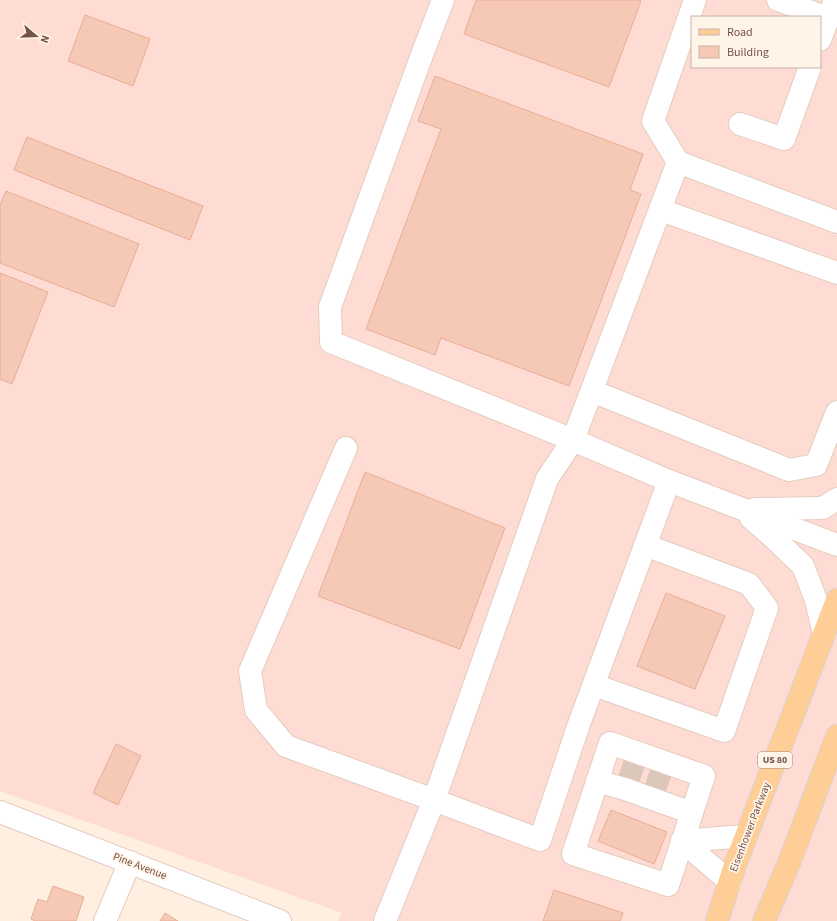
<svg xmlns="http://www.w3.org/2000/svg" width="837" height="921" font-family="'Source Sans 3',sans-serif">
<rect width="100%" height="100%" fill="#feefe1"/>
<!-- commercial -->
<path fill="#ffdcd3" fill-rule="evenodd" d="M0 0H837V921H338L342 913 0 791ZM692 17H820V67H692Z"/>
<!-- building -->
<g fill="#f5c9b6" stroke="#e9ad96">
<polygon points="476,0 639,0 641,1 609,87 464,34"/>
<polygon points="85,15 150,39 133,86 68,61"/>
<polygon points="435,76 643,154 630,190 641,194 569,386 441,338 435,355 366,329 441,129 418,121"/>
<polygon points="27,137 203,206 190,240 14,170"/>
<polygon points="6,191 139,244 114,307 0,263 0,205"/>
<polygon points="0,273 48,292 12,384 0,379"/>
<polygon points="365,472 505,528 460,649 318,596"/>
<polygon points="666,593 725,616 695,689 637,666"/>
<polygon points="116,744 141,756 118,805 93,793"/>
<polygon points="611,810 667,832 654,864 598,841"/>
<polygon points="53,886 84,897 76,921 35,921 31,919 38,899 47,902"/>
<polygon points="554,890 623,913 620,921 543,921"/>
<polygon points="165,913 178,921 160,921"/>
</g>
<g fill="none" stroke-linecap="round" stroke-linejoin="round">
<!-- minor-tunnel -->
<g stroke="#dcc8ba" stroke-width="22" stroke-dasharray="22 11" stroke-linecap="butt">
<polyline points="628,781 635,762"/>
<polyline points="654,792 661,772"/>
</g>
<defs>
<g id="minor">
<polyline points="443,0 423,52 330,307 331,342 573,440 669,481 837,545"/>
<polyline points="778,0 828,18"/>
<polyline points="820,40 835,0"/>
<polyline points="740,124 784,139 810,67"/>
<polyline points="678,162 837,222"/>
<polyline points="661,210 837,273"/>
<polyline points="592,391 789,470 816,465 837,412"/>
<polyline points="346,448 250,671 256,710 286,746 434,800 540,840 579,724 669,481"/>
<polyline points="755,509 823,508 837,499"/>
<polyline points="751,518 776,540 803,566 816,600 824,634"/>
<polyline points="594,685 724,731 767,608 749,584 645,545"/>
<polygon points="610,743 704,776 668,885 573,854"/>
<polyline points="597,781 625,789 692,813"/>
<polyline points="0,812 280,921"/>
<polyline points="682,841 746,836"/>
<polyline points="682,841 730,882"/>
<polyline points="105,921 130,862"/>
<polyline points="385,921 434,800 547,479 573,440 678,162 653,121 695,0"/>
</g>
<g id="major">
<polyline points="717,921 735,865 837,600"/>
<polyline points="764,921 789,863 837,736"/>
</g>
</defs>
<!-- minor casing -->
<use href="#minor" stroke="#e4ccbf" stroke-width="24"/>
<!-- major casing -->
<use href="#major" stroke="#dbd2cf" stroke-width="24"/>
<!-- minor -->
<use href="#minor" stroke="#fff" stroke-width="22"/>
<!-- major -->
<use href="#major" stroke="#ffcd96" stroke-width="22"/>
</g>
<g text-anchor="middle" dominant-baseline="central" stroke-width="3.5" stroke-linejoin="round" paint-order="stroke">
<!-- shield labels -->
<rect fill="#fff4e8" stroke="#9f8377" stroke-width="1" x="758" y="752" width="34" height="16" rx="3"/>
<g font-size="10" font-weight="bold" fill="#765246">
<text x="775" y="760">US 80</text>
</g>
<!-- street labels -->
<g font-size="11" fill="#765246" stroke="#fff4e8">
<text transform="translate(750 827) rotate(-69)">Eisenhower Parkway</text>
<text transform="translate(140 866) rotate(21)">Pine Avenue</text>
</g>
</g>
<!-- legend -->
<rect x="691" y="16" width="130" height="52" fill="#fff4e8" stroke="#c8b3a7"/>
<rect x="699" y="29" width="20" height="6" fill="#ffcd96" stroke="#c8b3a7"/>
<text x="727" y="36" font-size="12" fill="#765246">Road</text>
<rect x="699" y="46" width="20" height="12" fill="#f5c9b6" stroke="#c8b3a7"/>
<text x="727" y="56" font-size="12" fill="#765246">Building</text>
<!-- north arrow -->
<g transform="translate(36 36) rotate(109)" stroke="#fff4e8" stroke-width="3" paint-order="stroke">
<path d="M0-3L7 15L0 10L-7 15Z" fill="#765246"/>
<text y="-6" font-size="11" font-weight="bold" text-anchor="middle" fill="#765246">N</text>
</g>
</svg>
